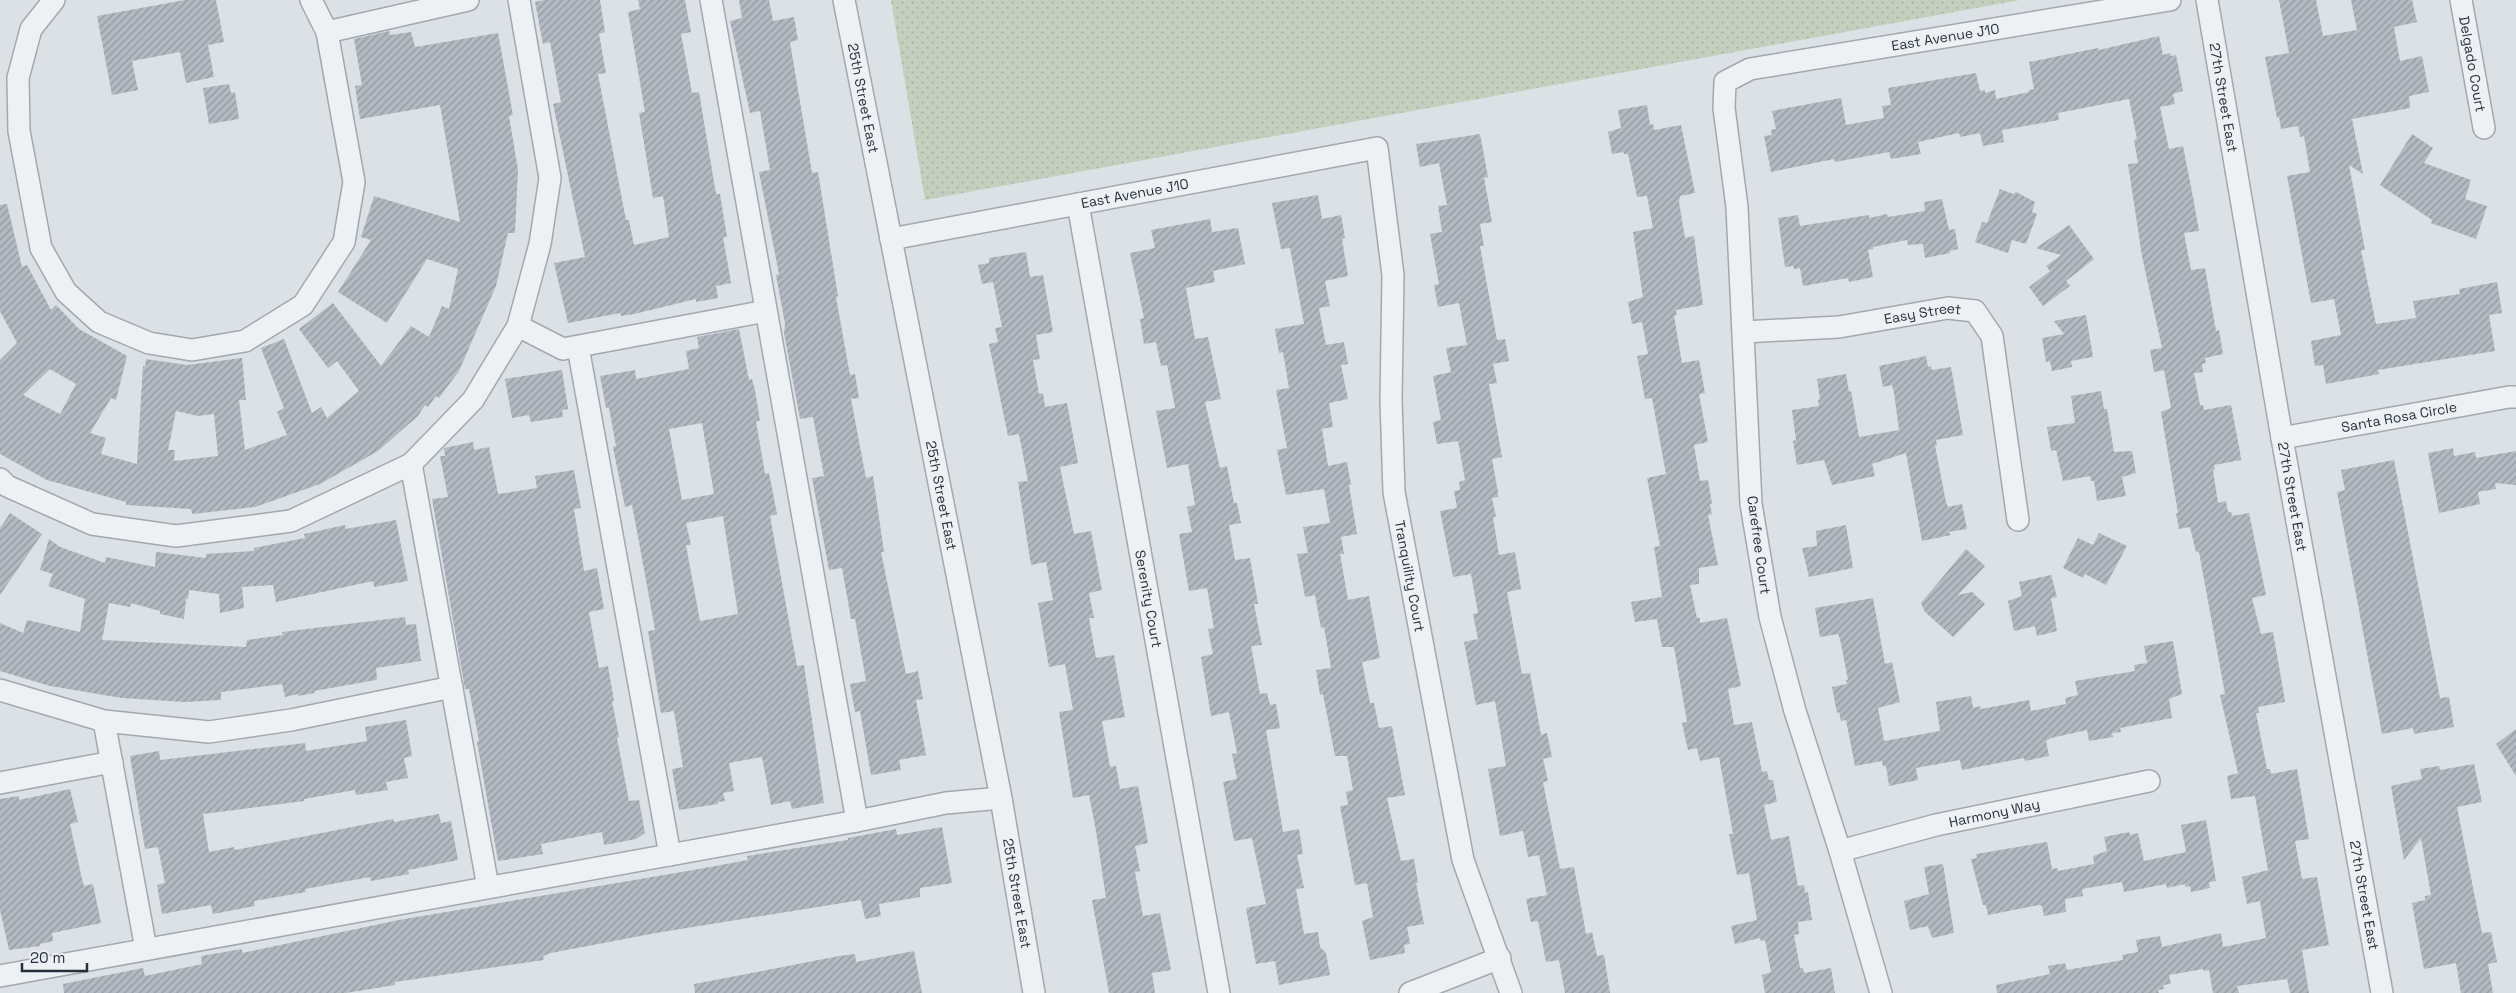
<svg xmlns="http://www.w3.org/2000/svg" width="2516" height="993" font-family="'Space Grotesk',sans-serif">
<defs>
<pattern id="grass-dots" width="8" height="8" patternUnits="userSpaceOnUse" patternTransform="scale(1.25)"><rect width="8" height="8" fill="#c4d0bd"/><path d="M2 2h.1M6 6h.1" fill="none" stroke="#a8b3a3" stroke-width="1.8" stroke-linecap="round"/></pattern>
<pattern id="building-hatch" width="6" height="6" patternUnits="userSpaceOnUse" patternTransform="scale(1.25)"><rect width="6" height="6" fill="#b3bac2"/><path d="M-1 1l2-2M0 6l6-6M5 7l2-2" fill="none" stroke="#91989f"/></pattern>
</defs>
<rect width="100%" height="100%" fill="#dce1e6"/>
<!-- grass -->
<polygon fill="url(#grass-dots)" points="891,0 2020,0 925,200"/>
<!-- building -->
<g fill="url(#building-hatch)" fill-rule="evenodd">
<polygon points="185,0 216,0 224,42 208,45 214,77 186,83 180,52 132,61 138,90 112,95 97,16"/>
<polygon points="544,0 600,0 605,32 599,34 606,73 598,74 626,220 629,220 634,245 669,237 663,196 653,198 639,113 645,112 628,12 640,9 638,0 685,0 691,32 681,34 692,93 699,92 716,194 720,194 727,237 723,237 731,283 716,286 718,298 696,302 696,299 634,314 621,316 620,313 568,323 554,263 585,257 553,104 561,102 550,42 543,44 535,2"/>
<polygon points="739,0 769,0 773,21 794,17 798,40 790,42 812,173 818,172 838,296 836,297 850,375 855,374 859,398 851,399 866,478 873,476 884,552 881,552 906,674 918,671 923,699 916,700 926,755 899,760 901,770 871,775 860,711 855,712 850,684 866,681 855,619 851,619 842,568 829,570 812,478 824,476 813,417 800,419 784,333 785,324 776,275 779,274 759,172 770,170 760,111 750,113 730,21 742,18"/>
<polygon points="2279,0 2316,0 2323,36 2357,30 2351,0 2412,0 2417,22 2394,27 2400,61 2422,56 2429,92 2409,96 2410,108 2352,119 2363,174 2349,165 2365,250 2361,250 2376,324 2416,318 2413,301 2460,294 2459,289 2497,282 2502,313 2489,315 2495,351 2378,370 2379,374 2326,384 2323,365 2315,366 2311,341 2341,335 2334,299 2311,303 2287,176 2310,172 2304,136 2300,137 2298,126 2281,129 2279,117 2277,118 2265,57 2289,53"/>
<path d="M389 31 390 35 411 32 415 47 498 33 513 115 509 116 518 170 515 233H508L496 286 459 371 439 398 436 396 428 407 425 405 418 416 378 451 320 484 255 507 192 514 191 509 126 505V502L47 480 0 454V360L17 343 0 311V205L7 204 22 267 27 265 51 310 56 305 79 329 127 356 116 400 111 398 90 433 106 438 101 454 137 464 143 366 145 367 146 359 187 365 242 358 246 400H239L245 450 287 435 277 412 284 408 261 348 284 339 312 413 321 407 327 418 359 391 337 361 328 368 299 329 333 303 381 366 411 326 429 337 442 306 449 309 458 269 427 259 387 323 338 292 371 240 361 237 374 196 460 222 440 105 360 119 355 86 362 85 354 39ZM50 369 76 384 60 414 23 395ZM176 411 198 416 214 414 218 456 174 461 175 450H168Z"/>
<polygon points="2159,36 2163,55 2170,53 2171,56 2176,55 2183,91 2173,94 2175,104 2160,107 2169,149 2183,146 2193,197 2199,231 2184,233 2191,270 2205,268 2216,331 2219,330 2223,354 2205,358 2206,363 2202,364 2203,372 2194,373 2200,405 2203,405 2204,410 2231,405 2240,452 2241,460 2214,465 2215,469 2213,470 2218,503 2226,501 2228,512 2231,512 2232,516 2249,513 2266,595 2252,598 2261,634 2273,632 2284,695 2285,702 2258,707 2259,713 2256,713 2267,769 2270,769 2271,774 2297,769 2309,839 2295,841 2302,879 2317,877 2329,945 2302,950 2309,993 2290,993 2287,979 2237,986 2239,993 2213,993 2209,970 2204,971 2203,969 2169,975 2171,984 2163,985 2164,989 2158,990 2159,993 1997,993 1996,985 2050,974 2048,966 2065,963 2067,970 2123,960 2122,955 2138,952 2136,940 2160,936 2162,947 2221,933 2223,947 2266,938 2260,901 2247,904 2242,877 2268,870 2255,796 2231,799 2227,776 2238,773 2220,695 2225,694 2199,552 2196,552 2190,527 2179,529 2176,513 2178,513 2161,412 2171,408 2164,370 2154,372 2150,350 2162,348 2142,256 2128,164 2138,163 2134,140 2137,139 2129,99 2058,113 2059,120 2002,130 2004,142 1983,146 1980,133 1960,137 1959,133 1918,142 1921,154 1891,159 1889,152 1835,162 1834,159 1771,172 1764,136 1772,135 1771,130 1776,129 1772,111 1841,98 1846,125 1884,118 1882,106 1891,105 1888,88 1976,73 1980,91 1985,90 1985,93 1995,90 1996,99 2029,92 2029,90 2034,89 2029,62 2098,48 2099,50"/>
<polygon points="229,84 231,93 235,92 239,119 209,124 203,88"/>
<polygon points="1647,105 1650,125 1653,124 1654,130 1681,125 1695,193 1680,196 1679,202 1685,238 1694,236 1703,305 1676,310 1677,315 1674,316 1682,363 1699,360 1705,393 1699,394 1708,442 1694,445 1700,481 1708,480 1712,504 1710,504 1712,514 1708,515 1718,565 1699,568 1699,584 1690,585 1697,618 1700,618 1700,623 1727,618 1741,686 1728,689 1734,725 1752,722 1762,772 1767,771 1769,780 1773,780 1777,802 1764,805 1771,840 1789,836 1798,886 1804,885 1805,893 1808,892 1812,920 1798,922 1799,934 1794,935 1800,968 1803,968 1804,973 1831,968 1835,993 1765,993 1762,975 1771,972 1765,940 1761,941 1760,938 1735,944 1731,926 1757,920 1749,873 1737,875 1729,834 1733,834 1719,757 1700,761 1697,748 1688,750 1682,723 1687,722 1674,647 1662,647 1657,619 1635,622 1631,602 1662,597 1654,547 1660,546 1647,478 1666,474 1652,398 1645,399 1637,356 1648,354 1642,322 1632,324 1628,302 1643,297 1633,232 1653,228 1647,196 1637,197 1628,154 1624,154 1623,152 1612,154 1608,132 1621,128 1618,110"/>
<polygon points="1480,134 1488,177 1484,178 1492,222 1480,224 1484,246 1480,246 1497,340 1505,339 1509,361 1493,364 1497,383 1489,384 1502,457 1492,459 1498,492 1498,497 1492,498 1496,517 1493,517 1499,555 1515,552 1521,589 1507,592 1522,674 1530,673 1541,735 1547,733 1552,757 1543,759 1548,781 1543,782 1560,869 1574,867 1586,934 1592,932 1597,956 1604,955 1610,993 1565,993 1559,960 1546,962 1538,921 1531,922 1526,899 1547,895 1539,855 1528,857 1523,831 1500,836 1488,769 1506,766 1495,701 1476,705 1464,642 1478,639 1473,614 1478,613 1471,574 1453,577 1440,511 1457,508 1454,491 1460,490 1459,482 1465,480 1458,441 1437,444 1433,422 1441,420 1433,376 1451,372 1446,348 1467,345 1459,303 1438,307 1434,285 1439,284 1430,234 1442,232 1438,206 1447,205 1439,163 1420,167 1416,144"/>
<polygon points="2412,134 2433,148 2424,163 2471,180 2465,199 2487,206 2476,239 2431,223 2432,220 2380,185"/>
<polygon points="2000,189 2013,194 2016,192 2035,202 2032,212 2037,214 2026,244 2012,240 2008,253 1975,242 1982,222 1987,223"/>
<polygon points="1318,195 1322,219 1341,215 1345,238 1342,239 1348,276 1325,281 1330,306 1319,308 1326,345 1344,342 1348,364 1341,365 1348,399 1329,403 1333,427 1322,429 1328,466 1347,462 1351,485 1349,485 1357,534 1341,537 1344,554 1340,554 1348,600 1369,596 1380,658 1362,662 1370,703 1374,703 1379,728 1392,726 1405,795 1387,798 1401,861 1414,859 1418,883 1416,883 1424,924 1407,927 1410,944 1404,945 1405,953 1370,960 1362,921 1373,917 1367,883 1355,885 1340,806 1348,805 1346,792 1353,790 1347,756 1335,756 1323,694 1320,695 1316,670 1331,668 1324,627 1321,628 1315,595 1305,597 1297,554 1308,553 1303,527 1330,523 1324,489 1286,495 1277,450 1287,448 1276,390 1289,388 1283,352 1279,353 1275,329 1304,324 1290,248 1281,249 1272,203"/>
<polygon points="1942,199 1949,230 1955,229 1958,249 1950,251 1950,253 1925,258 1923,244 1908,245 1907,240 1873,247 1873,249 1868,250 1873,277 1849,282 1848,278 1803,286 1800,268 1794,269 1793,266 1785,267 1778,218 1798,215 1800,226 1869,215 1869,218 1887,214 1888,217 1925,211 1924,202"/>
<polygon points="1210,219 1212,232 1238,228 1245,264 1213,271 1215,282 1186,288 1195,339 1208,337 1221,399 1205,402 1220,468 1227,466 1234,503 1237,503 1241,523 1229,525 1235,560 1250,558 1258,604 1254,604 1262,645 1251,646 1260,694 1267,693 1270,705 1276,704 1280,728 1266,730 1283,832 1299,829 1303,854 1297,855 1304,888 1296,889 1304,934 1318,932 1320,947 1326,953 1330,975 1279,985 1275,961 1256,964 1246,908 1266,904 1252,838 1234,841 1223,782 1237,779 1232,754 1237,753 1229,712 1211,716 1201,657 1213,654 1208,629 1214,628 1207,588 1189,591 1179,534 1192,532 1187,507 1195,505 1188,464 1167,468 1156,411 1175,408 1167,365 1161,366 1156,342 1144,344 1140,319 1144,318 1130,253 1155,248 1151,230"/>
<polygon points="2069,225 2094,259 2066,281 2070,286 2043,306 2029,287 2050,271 2046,266 2061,255 2036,248"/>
<polygon points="1026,252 1030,277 1043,275 1053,332 1036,335 1040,359 1033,360 1039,394 1043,393 1045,407 1067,403 1078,463 1060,467 1074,534 1091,531 1102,590 1089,593 1094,618 1089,618 1096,658 1114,655 1125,717 1102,721 1110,767 1116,766 1120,789 1138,786 1148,843 1135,846 1140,871 1135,872 1143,916 1160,913 1171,970 1152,973 1155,993 1109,993 1092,900 1106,898 1096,831 1089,795 1073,798 1059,712 1073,710 1065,664 1049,667 1038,603 1053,600 1046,562 1031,565 1018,482 1028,481 1019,434 1008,436 989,344 998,342 995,328 1002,327 993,282 982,284 978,265 989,263 989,258"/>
<polygon points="2086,315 2093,357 2071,361 2072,367 2052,371 2050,361 2046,362 2042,338 2064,334 2054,321"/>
<path d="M739 329 749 380 752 379 755 390 760 421H756L765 474 769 473 777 514 770 516 797 666 804 665 824 803 792 809 790 801 771 805 762 757 729 763 734 791 723 793 725 801 718 802V804L679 810 672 769 683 767 674 711 661 713 648 631 655 630 639 542 632 505 625 507 613 447 616 446 609 408H606L600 376 635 370 636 379 689 369 686 351 699 348 697 337ZM702 423 714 494 682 500 669 429ZM723 516 738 614 700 621 686 545H691L686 523Z"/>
<polygon points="1926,356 1928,367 1931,366 1932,370 1951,367 1963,435 1936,440 1937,445 1935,446 1946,502 1948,507 1962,504 1967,529 1948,532 1951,535 1922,541 1906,453 1872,464 1875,476 1832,485 1824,460 1797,465 1793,441 1796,440 1792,410 1819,406 1818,400 1820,399 1817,379 1846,374 1849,392 1851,391 1859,437 1899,430 1894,393 1892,385 1883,387 1879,366"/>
<polygon points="562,370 568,409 562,410 563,417 531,422 529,415 512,418 505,379"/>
<polygon points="2101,391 2104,409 2107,409 2114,452 2132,451 2136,473 2122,477 2126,496 2097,501 2094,481 2091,481 2090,476 2063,481 2056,450 2051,451 2047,427 2075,423 2071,396"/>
<polygon points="473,442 474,450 489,447 498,494 537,488 535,476 574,470 581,508 574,509 584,571 597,568 604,609 589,612 599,668 608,666 614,701 612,701 619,737 617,738 629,801 639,800 645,833 636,839 604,845 602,832 541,844 543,854 498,861 477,742 479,741 469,689 465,689 432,499 448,497 440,456 445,456 444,448"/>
<polygon points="2453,448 2454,456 2475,452 2476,458 2516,451 2516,485 2495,483 2496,489 2478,492 2480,504 2439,513 2428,453"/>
<polygon points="2394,460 2440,698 2449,697 2454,727 2414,734 2413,728 2382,734 2337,492 2345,490 2341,470"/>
<polygon points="10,513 42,534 0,595 0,528"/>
<polygon points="396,520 408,581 374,587 373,581 276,602 273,585 242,587 244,608 220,613 219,594 189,590 188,599 186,599 184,619 160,614 160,611 131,603 130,607 109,603 102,640 246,647 247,640 283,635 282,632 405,617 406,625 416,624 421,661 376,668 377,678 376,680 314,691 315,693 298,696 298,694 285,697 282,684 221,692 221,700 185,702 122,698 50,686 0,671 0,623 23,633 27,620 80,632 85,599 48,586 53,574 40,570 49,539 60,547 105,563 106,557 155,567 156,552 206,558 206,554 254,551 254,548 305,538 304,534 345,525 346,529"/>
<polygon points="1846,525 1853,568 1809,577 1802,548 1817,546 1816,531"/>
<polygon points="2099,533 2127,546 2106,585 2085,574 2083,578 2063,568 2078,538 2093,545"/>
<polygon points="1966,549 1985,566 1958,595 1972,592 1985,604 1953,637 1925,612 1921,603"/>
<polygon points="2051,575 2057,597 2051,598 2057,631 2037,636 2035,626 2014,631 2008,601 2022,596 2019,582"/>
<polygon points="1873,598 1885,664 1892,662 1900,702 1878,708 1884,741 1940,731 1936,702 1971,696 1973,708 1980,706 1981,709 2029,700 2031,711 2066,704 2065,698 2078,695 2075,681 2135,671 2134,665 2147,663 2144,646 2173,641 2182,694 2169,699 2172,718 2120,728 2121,732 2112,733 2113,737 2089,741 2087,730 2051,738 2046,741 2049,756 2025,761 2024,758 1962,770 1960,760 1916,768 1918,780 1889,786 1886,766 1883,766 1882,761 1855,766 1846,720 1841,721 1839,712 1837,713 1832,687 1847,684 1846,680 1848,680 1840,639 1838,634 1820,637 1815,608"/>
<polygon points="406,720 412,756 404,758 408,778 386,782 388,790 356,795 355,790 304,799 304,801 203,814 209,852 234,847 235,850 393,819 394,822 439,814 441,823 451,821 458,860 408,870 409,874 371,881 370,877 305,889 306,892 254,901 255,906 213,914 211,905 162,914 157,885 165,883 158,847 145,849 130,756 159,751 160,760 305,743 306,751 367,741 365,727"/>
<polygon points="2516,729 2516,776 2496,744"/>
<polygon points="2474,764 2482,802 2457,807 2482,933 2491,932 2497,962 2488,964 2493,993 2461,993 2456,963 2424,969 2412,903 2425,900 2425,896 2431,895 2421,838 2404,860 2391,786 2422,779 2420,769 2439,766 2440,770"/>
<polygon points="70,789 78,822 70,824 82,879 84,886 93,884 101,923 52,933 53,941 40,944 40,946 9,950 0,910 0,799 19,796 19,800"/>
<polygon points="2206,820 2216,881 2209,882 2210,888 2191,892 2190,886 2185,887 2185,884 2167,888 2166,884 2124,892 2122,882 2082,889 2083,896 2065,899 2066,912 2044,916 2042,906 2039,905 1988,915 1986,905 1983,905 1971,859 1977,858 1976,854 2047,842 2052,869 2057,868 2058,871 2094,864 2093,856 2107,851 2104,837 2129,832 2130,835 2138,833 2144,861 2186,852 2181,825"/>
<polygon points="942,827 952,883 920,888 920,897 879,904 881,916 865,919 861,900 656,933 551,953 543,956 544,960 395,982 395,985 346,993 64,993 63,984 143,968 145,976 202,964 201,956 242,949 242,953 399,920 699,869 748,860 747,856 848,840 848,838 896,829 897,835"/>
<polygon points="1943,864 1954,933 1932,938 1928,926 1910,930 1904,901 1929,894 1924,867"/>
<polygon points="914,951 922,993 695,993 694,984 757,972 839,956 855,954 856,962"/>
</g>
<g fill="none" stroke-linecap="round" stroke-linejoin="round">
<defs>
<g id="minor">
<polyline points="54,0 31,29 18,78 19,131 41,248 66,292 99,322 149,343 192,350 245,341 303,305 344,242 354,182 327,32 311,0"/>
<polyline points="711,0 857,821"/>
<path id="s1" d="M844 0 1001 798 1034 993"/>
<path id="s2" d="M2207 0 2282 438 2382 993"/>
<path id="s3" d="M2461 0 2484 128"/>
<polyline points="327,32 468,0"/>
<path id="s4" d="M1078 204 1219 993"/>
<path id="s5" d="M891 239 1377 148 1393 275 1391 400 1394 492 1463 860 1511 993"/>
<polyline points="518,326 563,349 766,311"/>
<path id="s6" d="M1744 332 1839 327 1948 308 1975 311 1992 336 2018 520"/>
<polyline points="578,347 670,855"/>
<path id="s7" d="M2282 438 2509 397H2516"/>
<polyline points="411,464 488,887"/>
<polyline points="0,479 7,486 92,524 176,536 291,521 411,464 473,400 518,326 540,244 550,178 519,0"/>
<polyline points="0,690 104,721 209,732 291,720 452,687"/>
<polyline points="104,721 146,949"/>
<polyline points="0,783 112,762"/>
<path id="s8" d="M1840 851 1936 825 2149 781"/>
<polyline points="0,976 857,821 946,803 1001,798"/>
<polyline points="1410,993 1500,958"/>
<path id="s9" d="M1881 993 1840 851 1795 711 1770 617 1751 504 1737 207 1724 108 1725 82 1750 69 2170 0"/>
</g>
</defs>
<!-- minor casing -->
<use href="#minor" stroke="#a2a8b0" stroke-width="24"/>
<!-- minor -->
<use href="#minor" stroke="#eef1f4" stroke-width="21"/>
</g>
<g text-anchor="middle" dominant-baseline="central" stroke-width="4" stroke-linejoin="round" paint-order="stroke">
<!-- street labels -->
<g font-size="14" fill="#26303c" stroke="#ebeff4">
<text stroke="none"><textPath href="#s9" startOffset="1156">East Avenue J10</textPath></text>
<text stroke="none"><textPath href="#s3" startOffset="65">Delgado Court</textPath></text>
<text stroke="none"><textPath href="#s2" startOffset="99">27th Street East</textPath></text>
<text stroke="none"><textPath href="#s1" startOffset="100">25th Street East</textPath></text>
<text stroke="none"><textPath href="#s5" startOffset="248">East Avenue J10</textPath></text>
<text stroke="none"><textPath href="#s6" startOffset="180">Easy Street</textPath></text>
<text stroke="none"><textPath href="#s7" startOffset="119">Santa Rosa Circle</textPath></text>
<text stroke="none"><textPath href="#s1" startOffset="505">25th Street East</textPath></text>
<text stroke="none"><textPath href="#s2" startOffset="504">27th Street East</textPath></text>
<text transform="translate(1759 545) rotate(82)">Carefree Court</text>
<text stroke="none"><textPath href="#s5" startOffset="925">Tranquility Court</textPath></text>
<text stroke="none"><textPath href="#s4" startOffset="401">Serenity Court</textPath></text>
<text stroke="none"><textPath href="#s8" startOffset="159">Harmony Way</textPath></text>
<text stroke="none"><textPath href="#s1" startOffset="910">25th Street East</textPath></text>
<text stroke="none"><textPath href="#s2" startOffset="909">27th Street East</textPath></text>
</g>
</g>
<!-- scale -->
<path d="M22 963v8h65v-8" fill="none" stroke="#26303c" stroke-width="2.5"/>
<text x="30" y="963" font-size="15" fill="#26303c" stroke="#ebeff4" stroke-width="4" paint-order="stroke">20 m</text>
</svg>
